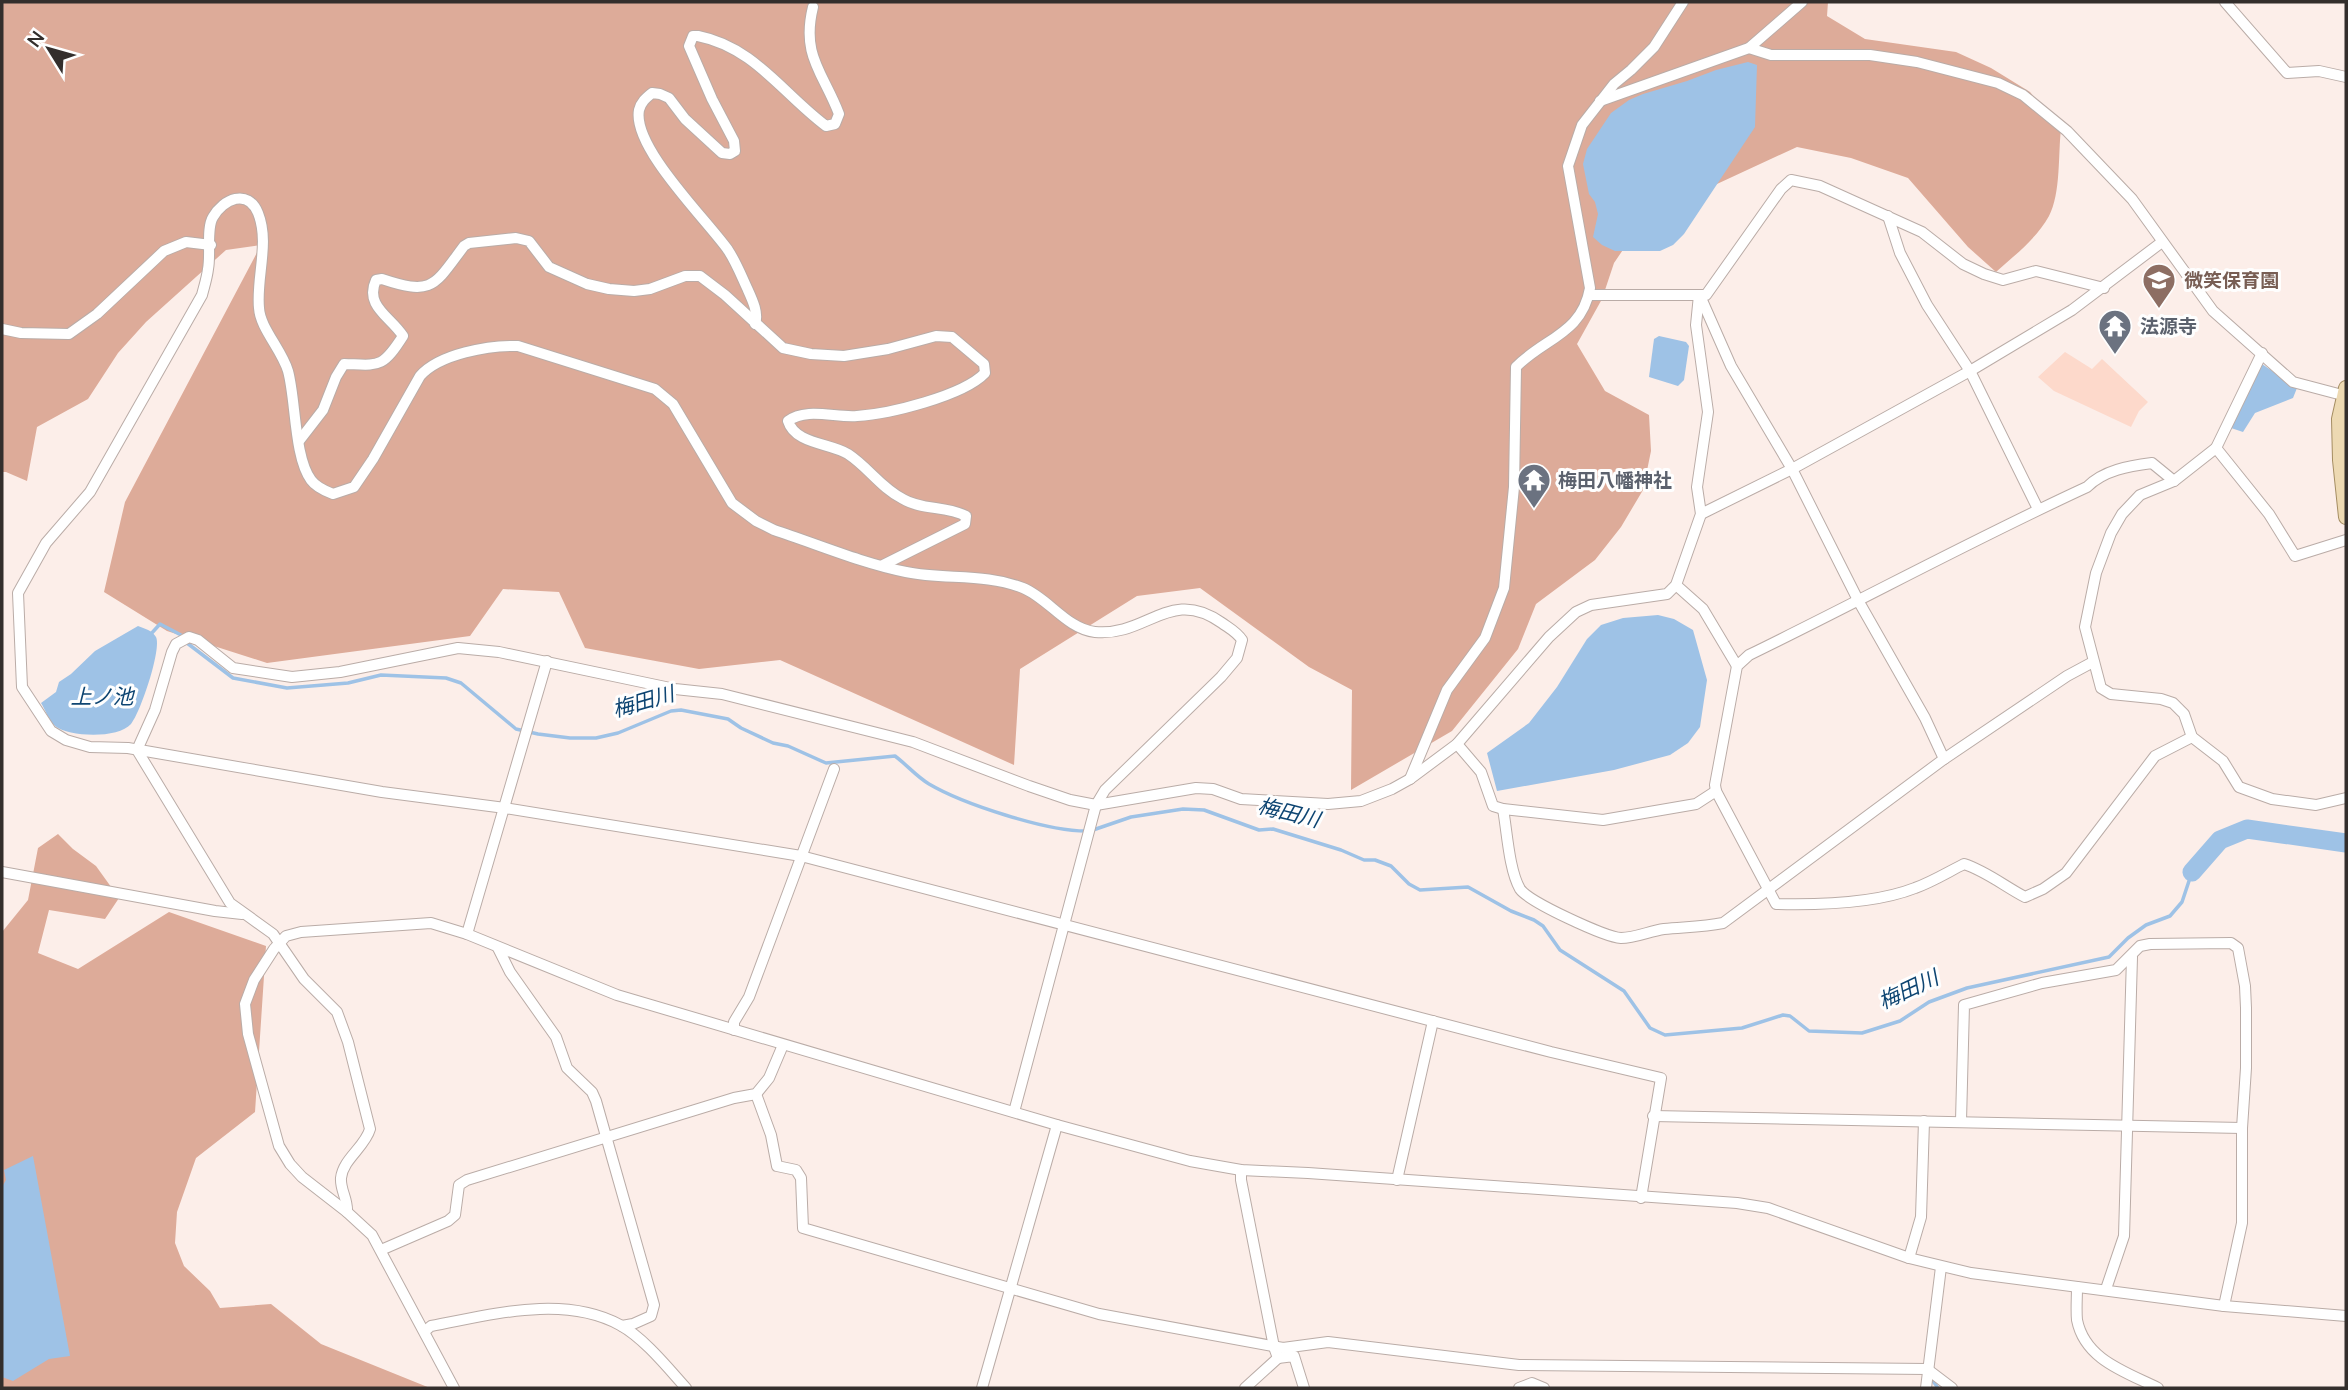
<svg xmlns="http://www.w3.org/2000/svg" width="2348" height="1390" font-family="Mulish,'Noto Sans JP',sans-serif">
<rect width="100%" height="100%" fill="#fceee9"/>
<!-- green -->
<polygon fill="#fdd9cb" points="2065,352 2092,369 2102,359 2148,402 2139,411 2131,427 2054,391 2038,377"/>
<!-- forest -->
<g fill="#ddab99">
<path d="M2 2H1828L1827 16 1865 39 1956 52 1991 68 2030 92 2061 129C2058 154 2061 193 2049 216 2037 238 2015 255 1996 272L1968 247 1908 178 1851 158 1797 147 1704 190 1637 229 1614 263 1602 299 1577 344 1605 391 1649 415 1651 451 1643 490 1621 527 1595 560 1536 604 1518 649 1452 731 1351 790 1352 690 1309 667 1200 588 1137 596 1020 669 1014 765 780 660 699 669 585 648 559 592 503 589 470 636 267 663 167 631 104 592 125 502 261 245 226 250 146 322 118 353 88 399 37 427 27 481 6 472H2Z"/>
<polygon points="58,834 73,849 96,866 119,898 105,919 49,910 38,953 78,969 169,912 266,946 255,1112 196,1158 177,1212 175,1243 184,1266 210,1291 220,1308 271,1304 321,1344 430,1388 2,1388 2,932 28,900 38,848"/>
</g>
<!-- water -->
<g fill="#9ec2e6">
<polygon points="1748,62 1757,65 1755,127 1684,234 1673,245 1660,251 1615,251 1602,245 1593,237 1598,214 1595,202 1589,194 1583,164 1587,149 1611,113 1629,100 1643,94 1687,81 1716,70"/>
<polygon points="1659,336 1686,342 1689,346 1684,380 1678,386 1649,377 1654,339"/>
<polygon points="2262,364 2297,388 2293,398 2255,413 2243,432 2231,428"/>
<polygon points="1658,615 1674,619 1693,630 1707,680 1700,727 1688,743 1670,755 1614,770 1497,791 1487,753 1529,723 1557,687 1587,639 1601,625 1623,618"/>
<path d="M138 626C145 629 152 630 156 637 162 649 140 714 131 724 118 739 69 737 55 726 49 721 45 709 41 703L56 692 59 682 71 674 95 651Z"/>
<polygon points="33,1156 70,1356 49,1359 13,1381 2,1377 2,1187 6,1180 4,1170"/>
</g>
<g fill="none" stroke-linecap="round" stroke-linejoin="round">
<!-- stream -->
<g stroke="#9ec2e6" stroke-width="3.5">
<path d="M150 635 160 624 181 635 187 643 233 678 287 688 348 683 381 675 446 678 461 683 516 729 538 734 570 738H596L618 733 671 711 681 710 728 719 741 728 773 743 788 746 826 763 895 756C907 765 917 777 929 784 963 804 1046 831 1086 831"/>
<polyline points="1093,830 1131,817 1183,809 1204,810 1259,830 1273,829 1341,850 1364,860 1375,860 1391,866 1409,884 1420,890 1468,887 1511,911 1534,920 1543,926 1560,950 1624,991 1650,1028 1665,1035 1742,1028 1783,1015 1790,1016 1809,1031 1862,1033 1900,1021 1929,1002 1967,988 2109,957 2128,938 2146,925 2170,916 2182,902 2192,872"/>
<polyline points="1933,1381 1938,1388"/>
</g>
<!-- river -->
<polyline stroke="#9ec2e6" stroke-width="19" points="2192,872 2220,840 2247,829 2346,843"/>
<defs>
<g id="minor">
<polyline points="2225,2 2287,73 2319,71 2346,77"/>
<polyline points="1749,48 1771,55 1870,55 1917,62 1998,83 2023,95 2067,131 2132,199 2213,311 2293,382 2346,396"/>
<polyline points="1600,101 1749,48 1802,2"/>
<polyline points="1888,216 1900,253 1927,305 1970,371 2038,509"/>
<polyline points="1589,295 1706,295 1781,189 1791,180 1820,186 1922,232 1963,264 1984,274 2003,280 2036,271 2104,288"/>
<polyline points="1701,298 1731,366 1792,469 1859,602 1925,718 1944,759"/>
<path d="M755 324C759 313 752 299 747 288 741 275 736 262 728 250 706 219 632 147 639 110 641 102 646 98 652 93L660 94 669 98 685 119 722 153 730 154 735 151 734 141 712 99 689 46 693 36H698C754 47 783 94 826 126L835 124 839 114C823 72 801 56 813 7"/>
<polyline points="2,329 21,333 69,334 97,314 164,251 186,242 211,245"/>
<polyline points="2262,353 2216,448 2174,481 2140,495 2122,514 2111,533 2096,573 2085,627 2101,688 2111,694 2161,699 2173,703 2184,714 2192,737 2223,761 2239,787 2272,799 2316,805 2346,798"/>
<path d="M299 441 323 410 336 377 344 364C379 365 382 369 403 336 391 317 364 306 376 280L382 279C433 296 434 286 464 246L469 243 516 238 529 241 549 267 587 284 609 289 634 291 650 289 685 276H700L725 295 783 348 811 354 844 356 888 349 936 336 952 337 984 364 985 373C963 396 889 414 857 416 836 418 806 407 788 421 795 444 830 443 848 454 868 467 881 488 903 499 921 510 947 506 966 516L965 524 883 565"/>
<polyline points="2216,448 2269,514 2295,556 2346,540"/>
<path d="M2174 481 2152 463C2129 466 2104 470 2087 487 1972 540 1862 600 1749 655L1737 666 1715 785 1716 791 1776 904C1818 905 1877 903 1915 888 1932 882 1948 872 1964 864 1986 871 2004 886 2025 897L2043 889 2066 873 2155 756 2192 737"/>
<polyline points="1701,514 1792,469 1970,371 2072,310 2162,242"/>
<polyline points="1676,585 1703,609 1737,666"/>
<polyline points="1457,744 1481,772 1493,806 1503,809 1603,820 1696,804 1716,791"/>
<path d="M1410 779 1447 690 1485 638 1504 588 1514 487 1516 367C1544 338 1582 334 1590 288L1568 166 1582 125 1614 84 1631 70 1654 47 1683 2"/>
<path d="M1503 809C1507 831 1509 870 1520 889 1529 902 1605 937 1621 938 1635 938 1650 931 1664 929 1684 927 1703 927 1723 923L1944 759 2067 676 2093 662"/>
<polyline points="2,872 215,911 242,914"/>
<polyline points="467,934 547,661"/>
<polyline points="498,948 510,972 556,1037 567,1068 592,1092 596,1101 654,1305 651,1316 633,1324 622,1326"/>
<polyline points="734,1030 734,1022 749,997 834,769"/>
<polyline points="756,1094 771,1135 777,1166 796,1170 801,1178 803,1228 1099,1314 1283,1348 1328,1342 1519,1365 1927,1369 1952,1388"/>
<path d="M1014 1112 1096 805 1105 790 1221 677 1237 658 1242 640C1237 632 1229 628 1222 623 1170 586 1147 637 1095 632 1067 629 1048 598 1023 588 985 573 945 580 906 572 861 563 817 544 774 530L756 521 732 503 673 404 655 389 518 346C489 345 439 354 420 376L373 459 354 487 333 494C325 491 316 487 311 480 294 457 296 400 288 371 282 350 260 328 259 308 256 277 270 243 258 213 248 188 223 199 213 217 206 228 211 255 208 269 207 278 204 287 202 295L90 492 46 543 18 593 22 687 51 731 66 740 90 747 128 748 382 792 505 808 801 856 1551 1052 1661 1078 1641 1198"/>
<polyline points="1653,1116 2242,1128"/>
<polyline points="1961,1121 1964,1005 2042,983 2116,970 2140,946 2150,944 2231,943 2238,948 2245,986 2246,1008 2246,1068 2242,1128 2242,1223 2224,1306"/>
<polyline points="1241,1170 1241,1180 1274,1347 1278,1358 1294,1356 1304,1388"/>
<polyline points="1397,1180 1433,1021"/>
<path d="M347 1212C348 1199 340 1190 341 1178 343 1159 365 1147 370 1129L348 1042 337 1012 304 979 273 934 230 903 137 750 155 710 172 652 176 644 189 637 198 640 233 668 292 677 340 672 458 648 499 652 675 689 722 694 913 742 1029 786 1070 800 1096 805 1196 788 1213 789 1241 799 1328 804 1361 801 1392 789 1410 779 1457 744 1549 637 1576 612 1591 605 1667 594 1676 585 1701 514 1697 487 1708 412 1696 325 1699 295"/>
<polyline points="381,1250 448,1221 455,1215 459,1185 467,1180 734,1098 756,1094 769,1078 783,1045"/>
<polyline points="1909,1258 1921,1217 1924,1121"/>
<path d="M2077 1287C2077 1298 2076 1310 2077 1320 2085 1360 2126 1372 2158 1388"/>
<polyline points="2106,1289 2124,1236 2132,957"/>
<path d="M425 1331 431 1326C491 1315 563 1294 620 1325 644 1338 668 1368 686 1388"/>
<polyline points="454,1388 372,1235 347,1212 302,1177 290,1164 279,1146 248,1034 245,1004 254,980 274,949 286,936 301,932 431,923 467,934 617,995 1057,1125 1190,1161 1241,1170 1308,1173 1737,1203 1768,1208 1909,1258 1971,1273 2224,1306 2346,1316"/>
<polyline points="982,1388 1057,1125"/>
<polyline points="1245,1388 1278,1358"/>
<polyline points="1519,1388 1532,1383 1544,1388"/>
<polyline points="1926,1388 1941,1267"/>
</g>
<polyline id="major" points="2346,388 2339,419 2340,460 2346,517"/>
</defs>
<!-- minor casing -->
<use href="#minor" stroke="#baaca7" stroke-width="12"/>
<!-- major casing -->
<use href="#major" stroke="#a48d62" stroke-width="16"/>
<!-- minor -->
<use href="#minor" stroke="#fff" stroke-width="10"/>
<!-- major -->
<use href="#major" stroke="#edd9b2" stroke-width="14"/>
</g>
<!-- icons -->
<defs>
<symbol id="school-pin" viewBox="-11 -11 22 30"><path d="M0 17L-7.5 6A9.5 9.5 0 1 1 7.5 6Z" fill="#8d6e63" stroke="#fefefe"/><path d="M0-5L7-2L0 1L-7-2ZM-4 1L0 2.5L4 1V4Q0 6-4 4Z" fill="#fff"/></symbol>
<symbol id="temple-pin" viewBox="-11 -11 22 30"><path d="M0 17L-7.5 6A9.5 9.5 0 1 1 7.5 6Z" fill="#6b7280" stroke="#fefefe"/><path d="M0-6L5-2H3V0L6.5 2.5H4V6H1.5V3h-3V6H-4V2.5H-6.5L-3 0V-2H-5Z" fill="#fff"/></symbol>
</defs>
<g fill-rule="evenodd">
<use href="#school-pin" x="2140" y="261" width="38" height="52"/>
<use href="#temple-pin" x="2096" y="307" width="38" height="52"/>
<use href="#temple-pin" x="1515" y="461" width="38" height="52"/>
</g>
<g text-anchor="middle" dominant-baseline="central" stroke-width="6" stroke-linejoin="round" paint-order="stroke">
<!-- education labels -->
<g font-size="19" font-weight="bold" fill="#785e54" stroke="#fefefe" text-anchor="start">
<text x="2184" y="280">微笑保育園</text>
</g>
<!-- worship labels -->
<g font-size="19" font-weight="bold" fill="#5b616d" stroke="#fefefe" text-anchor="start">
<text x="2140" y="326">法源寺</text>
<text x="1558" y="480">梅田八幡神社</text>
</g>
<!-- water labels -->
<g font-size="21" font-style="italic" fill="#0e4572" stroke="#fefefe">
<text x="102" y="696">上ノ池</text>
<text transform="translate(643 701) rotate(-16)">梅田川</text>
<text transform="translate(1289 812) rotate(14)">梅田川</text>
<text transform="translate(1908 989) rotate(-25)">梅田川</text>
</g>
</g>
<!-- border -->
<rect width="2348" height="1390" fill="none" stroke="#332e2c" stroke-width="7"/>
<!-- north arrow -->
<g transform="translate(49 49) rotate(307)" stroke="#fefefe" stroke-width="5" paint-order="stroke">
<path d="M0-5L12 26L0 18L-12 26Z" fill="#332e2c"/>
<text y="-10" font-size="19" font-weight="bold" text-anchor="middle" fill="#332e2c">N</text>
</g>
</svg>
